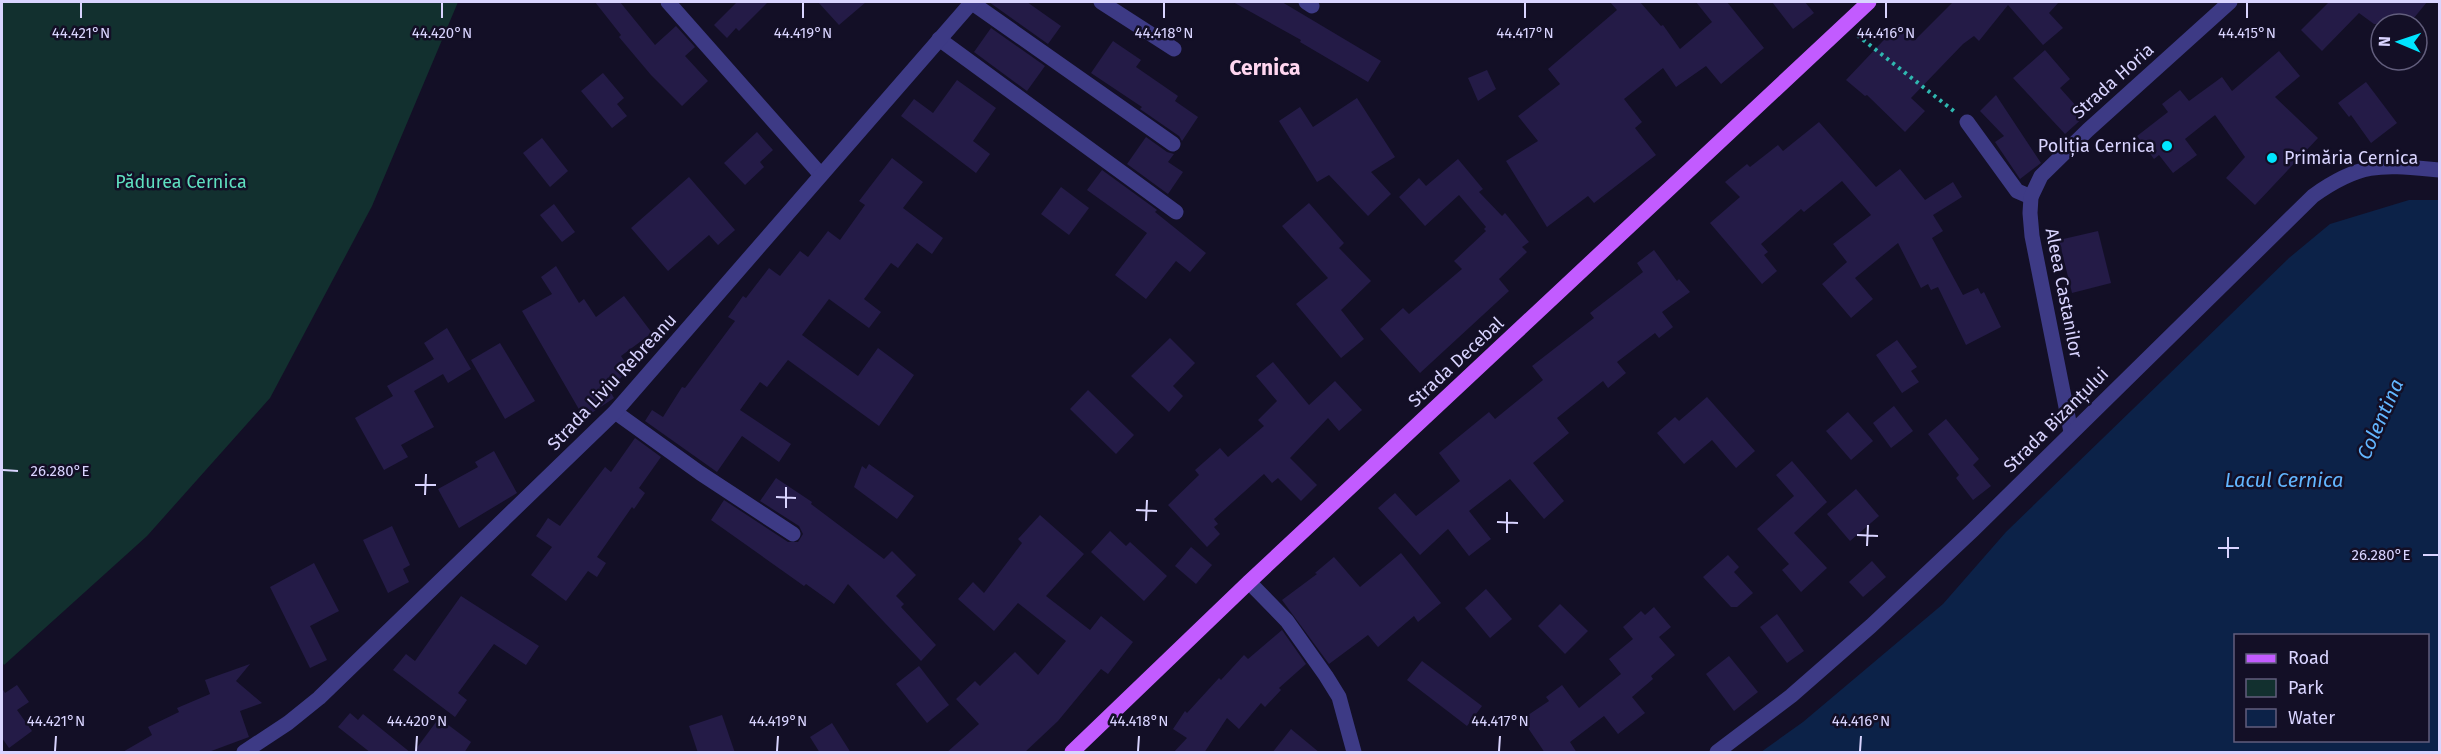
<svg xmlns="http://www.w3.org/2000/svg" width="2441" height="754" font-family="'Fira Sans',sans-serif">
<rect width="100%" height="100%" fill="#130f26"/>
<!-- green -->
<polygon fill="#12302f" points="2,2 458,2 372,206 270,398 147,536 4,665 2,662"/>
<!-- water -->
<path fill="#0c2248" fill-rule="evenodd" d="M2409 200H2439V752H1761L1803 722 1943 604 2006 532 2289 258 2330 224ZM2236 636H2428V740H2236Z"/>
<!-- building -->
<g fill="#241b47">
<polygon points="595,2 620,2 655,45 676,26 695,47 685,56 708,81 682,106 651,75 619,37 621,35"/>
<polygon points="737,2 768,2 739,31 736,28 727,38 714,25"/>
<polygon points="818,2 866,2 839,25"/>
<polygon points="989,2 1027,2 1061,26 1048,44"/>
<polygon points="1233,2 1282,2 1381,61 1368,82 1300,42 1301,40"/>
<polygon points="1610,2 1640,2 1661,26 1663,25 1680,49 1712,22 1696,2 1727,2 1764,48 1721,84 1706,66 1676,87 1663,68 1624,99 1642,122 1635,128 1656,155 1594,203 1588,196 1547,227 1506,161 1538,141 1518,116 1560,84 1548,69 1617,10"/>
<polygon points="1772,2 1805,2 1814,13 1793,29"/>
<polygon points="1953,2 2059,2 2049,13 2063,28 2043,45 2008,5 1979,41 1974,36 1963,44 1911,98 1925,111 1905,132 1867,95 1865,96 1846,80 1899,24 1915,40"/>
<polygon points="2329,2 2427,2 2409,24 2374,24 2359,13 2322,51 2301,30"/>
<polygon points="991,28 1045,66 1027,91 974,52"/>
<polygon points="1113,41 1141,60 1136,67 1178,96 1175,101 1198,117 1182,141 1179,136 1140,109 1142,107 1091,73"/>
<polygon points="2045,50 2070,79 2060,88 2085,116 2065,134 2013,78"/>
<polygon points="2279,51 2300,76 2275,97 2318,138 2255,205 2226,178 2245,157 2215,115 2185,139 2197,155 2173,173 2159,155 2154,159 2137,136 2168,112 2162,104 2180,90 2189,101 2222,77 2232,91"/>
<polygon points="1487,70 1496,89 1478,101 1468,78"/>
<polygon points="603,73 624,98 617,104 627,116 612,128 581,91"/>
<polygon points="957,80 996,108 973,141 990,154 976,173 901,116 914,99 933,113"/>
<polygon points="2366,82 2397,123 2371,143 2351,115 2349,117 2338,103"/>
<polygon points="1996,95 2041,163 2020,179 1995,142 2004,136 1980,111"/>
<polygon points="1357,98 1395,157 1371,172 1391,194 1368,216 1329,175 1317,182 1279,121 1300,107 1313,127"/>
<polygon points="1819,122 1876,187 1900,169 1925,200 1953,182 1962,197 1933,215 1943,231 1932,238 1963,295 1978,288 1981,294 1984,292 2001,327 1966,345 1938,287 1931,290 1928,284 1921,288 1898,243 1855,278 1873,299 1851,318 1822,284 1847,262 1833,244 1871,215 1842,181 1804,212 1801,209 1761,244 1768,252 1764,255 1777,271 1762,284 1710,223 1740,197 1725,182 1747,164 1750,167 1778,145 1783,151"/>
<polygon points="757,132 773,150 760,162 764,167 745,185 724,163"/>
<polygon points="1146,137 1167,152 1174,154 1168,162 1183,172 1168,194 1127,164"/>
<polygon points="542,138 568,171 550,187 523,153"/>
<polygon points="892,158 923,182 903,208 943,238 932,254 917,243 898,268 891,263 864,299 881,312 869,328 829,299 802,335 858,376 878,348 914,375 879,426 788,360 767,387 760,382 740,410 791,444 779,462 742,436 717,472 645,421 652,410 663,417 682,387 685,388 735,321 728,317 743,296 746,298 769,268 780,276 800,251 808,257 828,231 840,240 865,205 859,201"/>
<polygon points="1458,159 1483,189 1479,192 1502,216 1505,213 1529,242 1522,247 1527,252 1499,279 1509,291 1420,373 1380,329 1403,308 1409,314 1462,269 1454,261 1486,231 1484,229 1486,227 1459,195 1425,226 1399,197 1419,178 1426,186"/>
<polygon points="1102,170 1157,210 1155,212 1206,253 1190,272 1176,261 1146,299 1115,275 1147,233 1087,190"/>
<polygon points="689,177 735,230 718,245 709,235 668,271 631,228"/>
<polygon points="1061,187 1089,208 1069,235 1041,214"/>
<polygon points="1309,203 1344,243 1339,248 1371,281 1341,310 1364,339 1341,358 1296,304 1328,278 1282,226"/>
<polygon points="554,204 575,232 562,242 540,215"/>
<polygon points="2098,231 2111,283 2072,293 2059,240"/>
<polygon points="1654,250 1677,281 1679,279 1690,292 1662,312 1673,327 1659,338 1655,333 1617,362 1626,373 1608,388 1603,381 1557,418 1569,433 1533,463 1564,501 1544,519 1510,479 1469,511 1491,539 1469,556 1448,529 1420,555 1378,508 1395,493 1416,516 1460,481 1439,453 1489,412 1495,419 1543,380 1532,366 1594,318 1590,313 1643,272 1637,263"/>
<polygon points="556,266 579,303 584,299 596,317 624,296 652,333 621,356 629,368 610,391 614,398 584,418 522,311 552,294 541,277"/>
<polygon points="447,328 471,369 448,383 443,374 414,391 434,427 401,445 408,457 384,470 355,418 393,396 387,386 434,359 424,343"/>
<polygon points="1170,338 1195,363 1173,386 1183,396 1169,412 1131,376"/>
<polygon points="1897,340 1917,367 1911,371 1919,382 1902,393 1876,355"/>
<polygon points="500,343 535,401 505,419 471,360"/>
<polygon points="1273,362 1309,405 1335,381 1362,410 1339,431 1328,418 1290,458 1317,485 1301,501 1278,478 1272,483 1264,474 1214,519 1218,524 1214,527 1220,534 1207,547 1168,505 1199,475 1195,470 1220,448 1228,457 1264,426 1258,420 1277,401 1256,376"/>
<polygon points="1088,390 1134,435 1116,454 1070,409"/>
<polygon points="1707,397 1755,451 1736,468 1712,440 1684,464 1657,433 1675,417 1679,421"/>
<polygon points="1894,406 1913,431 1891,448 1873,423"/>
<polygon points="1848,412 1873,441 1851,460 1826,431"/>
<polygon points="1946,419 1979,459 1973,465 1991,486 1973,500 1956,478 1959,475 1928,434"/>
<polygon points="635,438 661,457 639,488 645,493 634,509 632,507 597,557 606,563 597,577 588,571 566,601 531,575 552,547 536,536 548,518 560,526 605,467 611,472"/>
<polygon points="494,451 517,493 459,528 438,489 478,467 475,462"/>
<polygon points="1792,461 1827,502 1794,533 1827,568 1801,592 1782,570 1789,564 1757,529 1794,496 1776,475"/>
<polygon points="869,464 914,496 897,519 854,487 862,466 866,469"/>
<polygon points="776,478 812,502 811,504 884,559 892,551 916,575 896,596 904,604 901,607 936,645 921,661 848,584 834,604 806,584 804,586 711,520 724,500 788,542 798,542 803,534 799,526 760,501"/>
<polygon points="1856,489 1879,516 1850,541 1827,514"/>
<polygon points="1040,515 1084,554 1046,596 1090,630 1101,616 1133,642 1108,674 1101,669 1058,721 1024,753 946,753 979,724 956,699 975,681 980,686 1015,652 1038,675 1066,641 1018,603 994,631 958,599 973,582 984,593 1022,543 1018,539"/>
<polygon points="392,526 410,565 403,569 409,582 388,593 363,540"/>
<polygon points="1110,531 1126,546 1130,542 1167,576 1144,601 1091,552"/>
<polygon points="1191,547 1212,565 1196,584 1175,566"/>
<polygon points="1401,553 1441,603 1418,622 1414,616 1378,647 1368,635 1329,664 1282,600 1317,574 1315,573 1334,557 1360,587"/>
<polygon points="1728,555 1739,567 1734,572 1753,593 1737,607 1731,607 1703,577"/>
<polygon points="1872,561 1886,577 1863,597 1849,582"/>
<polygon points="314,563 339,611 310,626 327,660 310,668 270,587"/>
<polygon points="1486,589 1512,619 1490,638 1465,608"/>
<polygon points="461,596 539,646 526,665 494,644 458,693 467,700 455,717 393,670 406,654 415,661"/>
<polygon points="1560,604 1588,631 1565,654 1538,626"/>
<polygon points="1654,607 1671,627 1659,637 1675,655 1651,676 1653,679 1632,697 1645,713 1618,734 1604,716 1570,742 1577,753 1545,753 1522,719 1549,701 1546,697 1562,685 1579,708 1621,674 1609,659 1633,639 1623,627 1641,611 1645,615"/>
<polygon points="1777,614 1804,651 1787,663 1760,627"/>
<polygon points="1282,630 1306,664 1279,688 1281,690 1265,707 1261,703 1239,729 1227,718 1204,753 1173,753 1187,738 1173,729 1185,711 1187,713 1219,678 1221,680 1244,655 1248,659"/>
<polygon points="1729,656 1758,692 1734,711 1706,674"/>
<polygon points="1422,661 1482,706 1467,726 1407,680"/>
<polygon points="250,664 236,681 262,703 240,711 249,737 206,753 121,753 152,735 148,727 179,712 177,708 210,694 205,680"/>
<polygon points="919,666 949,705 927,723 896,684"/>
<polygon points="17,685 29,702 17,710 32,731 9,748 2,738 2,688 5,693"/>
<polygon points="350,713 358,720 363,714 411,753 371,753 338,727"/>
<polygon points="722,715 735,753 698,753 689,726"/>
<polygon points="439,718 471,742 464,753 413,753"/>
<polygon points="832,723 851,753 820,753 810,737"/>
<polygon points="1291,729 1320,753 1272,753"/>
</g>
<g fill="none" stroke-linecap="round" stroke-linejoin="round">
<!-- path -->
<polyline stroke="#2fb8b0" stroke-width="4" stroke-dasharray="3 4.5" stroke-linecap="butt" points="1857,35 1955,112"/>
<!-- minor -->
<g stroke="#3d3a85" stroke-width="15">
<polyline points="668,2 821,175"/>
<polyline points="971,2 1173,144"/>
<polyline points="1101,2 1174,49"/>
<polyline points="1306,2 1312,6"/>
<polyline points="939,39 1176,212"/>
<polyline points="1967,122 2017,191 2031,197"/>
<polyline points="615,412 700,473 793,534"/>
<polyline points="2071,432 2032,236 2030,213 2031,197 2041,176 2088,130 2230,2"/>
<polyline points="1249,582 1287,621 1326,676 1339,697 1354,752"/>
<polyline points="244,752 288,723 319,698 615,412 972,2"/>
<path d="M1717 752 1791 696 1871 626 1973 530 2313 196C2362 161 2382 165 2440 170"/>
</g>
<!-- major -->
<polyline stroke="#c25bff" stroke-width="15" points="1072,752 1249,582 1869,2"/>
</g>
<!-- ticks -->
<path fill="none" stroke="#d9d4ff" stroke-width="2" d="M81 18V3M442 18V3M803 18V3M1164 18V3M1525 18V3M1886 18V3M2247 18V3M3 470 18 471M415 485H436M425 495 426 474M776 497 796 498M786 508V487M1136 510 1157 511M1146 521 1147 500M1497 522 1518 523M1507 533V512M1857 535 1878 536M1867 546 1868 525M2218 548H2239M2423 555H2438M2228 558V537M55 751 56 736M416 751 417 736M777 751 778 736M1138 751 1139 736M1499 751 1500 736M1860 751 1861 736"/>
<!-- markers -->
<g fill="#00e5ff" stroke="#130f26" stroke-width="2">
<circle cx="2167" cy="146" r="6"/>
<circle cx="2272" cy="158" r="6"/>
</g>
<g text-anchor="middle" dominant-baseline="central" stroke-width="5" stroke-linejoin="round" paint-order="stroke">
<!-- street labels -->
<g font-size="18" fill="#d9d4ff" stroke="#130f26">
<text transform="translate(2113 81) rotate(-42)">Strada Horia</text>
<text transform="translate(2064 293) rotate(79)">Aleea Castanilor</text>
<text transform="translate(1456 362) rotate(-43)">Strada Decebal</text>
<text transform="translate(612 382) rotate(-47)">Strada Liviu Rebreanu</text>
<text transform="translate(2056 420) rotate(-45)">Strada Bizanțului</text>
</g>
<!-- poi labels -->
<g font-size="18" fill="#d9d4ff" stroke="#130f26" text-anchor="end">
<text x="2155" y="146">Poliția Cernica</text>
<text x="2284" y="158" text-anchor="start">Primăria Cernica</text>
</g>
<!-- park labels -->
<g font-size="18" fill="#5fe0c0" stroke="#130f26">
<text x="181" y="182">Pădurea Cernica</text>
</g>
<!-- water labels -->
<g font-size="20" font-style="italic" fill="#62b6ff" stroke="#130f26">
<text transform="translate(2380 419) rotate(-66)">Colentina</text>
<text x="2284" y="480">Lacul Cernica</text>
</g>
<!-- quarter labels -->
<g font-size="21" font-weight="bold" fill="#ffd6f0" stroke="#130f26">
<text x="1265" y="68">Cernica</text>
</g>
</g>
<g font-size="15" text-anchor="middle" fill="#d9d4ff" stroke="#130f26" stroke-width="5" stroke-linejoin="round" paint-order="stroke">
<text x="81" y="38">44.421°N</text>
<text x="442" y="38">44.420°N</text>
<text x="803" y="38">44.419°N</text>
<text x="1164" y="38">44.418°N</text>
<text x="1525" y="38">44.417°N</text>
<text x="1886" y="38">44.416°N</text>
<text x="2247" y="38">44.415°N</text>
<text x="60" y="476">26.280°E</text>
<text x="2381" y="560">26.280°E</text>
<text x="56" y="726">44.421°N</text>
<text x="417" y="726">44.420°N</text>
<text x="778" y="726">44.419°N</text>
<text x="1139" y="726">44.418°N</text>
<text x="1500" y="726">44.417°N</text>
<text x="1861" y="726">44.416°N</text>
</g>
<!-- border -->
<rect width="2441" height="754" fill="none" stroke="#d9d4ff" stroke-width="6"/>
<!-- legend -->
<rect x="2234" y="634" width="195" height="108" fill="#130f26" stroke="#625e7d" stroke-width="1.5"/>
<rect x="2246" y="654" width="30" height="9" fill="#c25bff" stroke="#625e7d" stroke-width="1.5"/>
<text x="2288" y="664" font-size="18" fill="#d9d4ff">Road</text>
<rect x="2246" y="679" width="30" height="18" fill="#12302f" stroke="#625e7d" stroke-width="1.5"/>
<text x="2288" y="694" font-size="18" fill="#d9d4ff">Park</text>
<rect x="2246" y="709" width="30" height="18" fill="#0c2248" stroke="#625e7d" stroke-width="1.5"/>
<text x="2288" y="724" font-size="18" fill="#d9d4ff">Water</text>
<!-- north arrow -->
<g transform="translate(2399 42) rotate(272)"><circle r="28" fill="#130f26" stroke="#625e7d" stroke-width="1.5"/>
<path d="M0-4.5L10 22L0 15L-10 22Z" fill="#00e5ff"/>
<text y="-9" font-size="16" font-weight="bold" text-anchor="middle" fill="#d9d4ff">N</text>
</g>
</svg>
